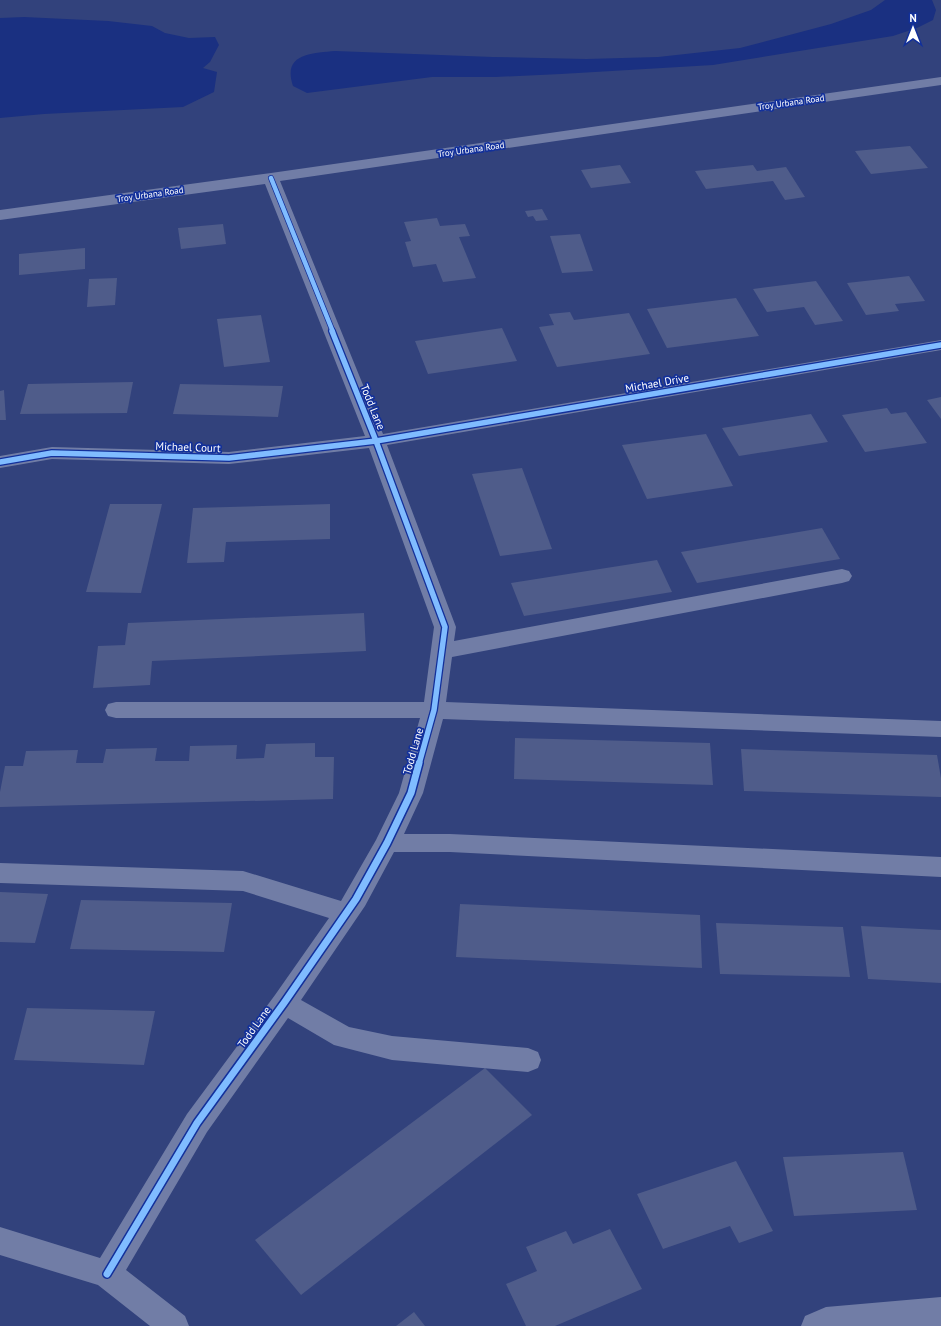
<svg xmlns="http://www.w3.org/2000/svg" width="941" height="1326" font-family="'PT Sans',sans-serif">
<rect width="100%" height="100%" fill="#32427c"/>
<!-- water -->
<g fill="#1a3081">
<path d="M885 0H932L936 10 933 20 917 28 893 36 713 65 561 74 495 77H432L307 93 293 86C282 54 311 53 335 51L493 57 586 59 658 57 740 48 831 24 871 10Z"/>
<polygon points="24,17 108,21 152,26 165,33 189,38 215,37 219,45 210,62 203,68 217,72 214,92 183,107 44,114 0,118 0,18"/>
</g>
<!-- building -->
<g fill="#4f5c8a">
<polygon points="910,146 928,168 871,174 855,151"/>
<polygon points="620,165 631,183 591,188 581,170"/>
<polygon points="753,165 757,171 786,167 805,197 785,200 773,181 706,189 695,171"/>
<polygon points="542,209 548,220 536,221 533,216 528,217 525,211"/>
<polygon points="437,218 440,226 465,224 470,236 459,237 476,278 443,282 436,264 413,267 405,242 411,241 404,222"/>
<polygon points="223,224 226,244 181,249 178,228"/>
<polygon points="580,234 593,271 562,273 550,236"/>
<polygon points="85,248 85,269 19,275 19,254"/>
<polygon points="909,276 925,301 895,304 899,311 866,315 847,283"/>
<polygon points="117,278 115,305 87,307 89,279"/>
<polygon points="816,281 843,321 815,325 804,307 767,312 753,289"/>
<polygon points="736,298 759,336 667,348 647,309"/>
<polygon points="570,312 574,320 629,313 650,354 557,367 539,327 554,325 549,314"/>
<polygon points="261,315 270,362 224,367 217,319"/>
<polygon points="502,328 517,361 428,374 415,341"/>
<polygon points="133,382 127,413 20,414 28,384"/>
<polygon points="180,384 283,386 278,417 173,414"/>
<polygon points="4,390 6,420 0,420 0,391"/>
<polygon points="941,397 941,419 927,400"/>
<polygon points="887,408 891,414 906,412 927,443 865,452 842,415"/>
<polygon points="811,414 828,442 739,456 722,428"/>
<polygon points="706,434 733,486 647,499 622,445"/>
<polygon points="522,468 552,549 500,556 472,474"/>
<polygon points="110,504 162,504 141,593 86,592"/>
<polygon points="330,504 330,539 226,542 224,562 187,563 193,508"/>
<polygon points="822,528 840,559 697,583 681,552"/>
<polygon points="657,560 672,592 524,616 511,583"/>
<polygon points="364,613 366,651 152,661 150,685 93,688 98,646 125,645 128,623"/>
<polygon points="515,738 710,743 713,785 514,779"/>
<polygon points="315,743 315,757 334,757 333,799 0,807 0,792 5,766 23,766 26,751 78,750 76,763 103,763 106,749 157,748 155,761 189,761 190,746 237,745 236,759 264,758 266,744"/>
<polygon points="741,749 937,755 941,778 941,797 744,791"/>
<polygon points="0,892 48,894 35,943 0,942"/>
<polygon points="81,900 232,903 224,952 70,949"/>
<polygon points="460,904 700,915 702,968 456,957"/>
<polygon points="716,923 843,927 850,977 720,974"/>
<polygon points="861,926 941,930 941,983 868,979"/>
<polygon points="27,1008 155,1011 144,1065 14,1060"/>
<polygon points="485,1068 532,1115 301,1295 255,1240"/>
<polygon points="903,1152 917,1210 794,1216 783,1157"/>
<polygon points="736,1161 773,1231 739,1243 730,1226 663,1249 637,1194"/>
<polygon points="610,1229 642,1289 555,1326 526,1326 506,1284 537,1271 526,1247 566,1231 573,1244"/>
<polygon points="414,1312 425,1326 396,1326"/>
</g>
<g fill="none" stroke-linecap="round" stroke-linejoin="round">
<!-- minor -->
<g fill="#717da6" fill-rule="evenodd">
<polygon points="941,77 941,85 280,181 383,434 941,340 941,350 387,445 456,627 454,641 842,569 849,571 852,576 849,581 842,583 452,657 446,702 941,721 941,737 443,719 423,793 404,834 450,834 941,857 941,877 450,852 394,852 365,906 301,1000 349,1027 392,1036 528,1048 538,1052 541,1060 538,1068 528,1072 392,1060 334,1045 288,1018 207,1132 126,1270 185,1316 189,1326 150,1326 98,1285 0,1255 0,1227 100,1258 187,1114 275,995 329,918 243,891 0,883 0,863 243,871 341,901 376,840 399,793 420,718 116,718 108,716 105,710 108,704 116,702 424,702 434,627 369,448 229,464 52,459 0,468 0,456 52,447 229,452 365,436 265,184 0,220 0,210 271,173"/>
<polygon points="941,1297 941,1326 801,1326 805,1316 826,1307"/>
</g>
<defs>
<polyline id="cycleway-far2" points="271,178 333,332"/>
<g id="cycleway-far1">
<polyline points="332,331 376,441 445,627 434,710 419,764"/>
<polyline points="0,462 52,453 229,458 376,441 941,345"/>
</g>
<polyline id="cycleway" points="107,1274 197,1123 284,1003 356,899 387,843 411,793 419,763"/>
</defs>
<!-- cycleway-far2 casing -->
<use href="#cycleway-far2" stroke="#12309b" stroke-width="6"/>
<!-- cycleway-far1 casing -->
<use href="#cycleway-far1" stroke="#12309b" stroke-width="8"/>
<!-- cycleway casing -->
<use href="#cycleway" stroke="#12309b" stroke-width="10"/>
<!-- cycleway-far2 -->
<use href="#cycleway-far2" stroke="#80bcff" stroke-width="4.5"/>
<!-- cycleway-far1 -->
<use href="#cycleway-far1" stroke="#80bcff" stroke-width="5.5"/>
<!-- cycleway -->
<use href="#cycleway" stroke="#80bcff" stroke-width="7"/>
</g>
<g text-anchor="middle" dominant-baseline="central" stroke-width="3.5" stroke-linejoin="round" paint-order="stroke">
<!-- far-street labels -->
<g font-size="9" fill="#fff" stroke="#12309b">
<text transform="translate(791 102) rotate(-8)">Troy Urbana Road</text>
<text transform="translate(471 149) rotate(-8)">Troy Urbana Road</text>
<text transform="translate(150 194) rotate(-8)">Troy Urbana Road</text>
</g>
<!-- street labels -->
<g font-size="11" fill="#fff" stroke="#12309b">
<text transform="translate(657 383) rotate(-10)">Michael Drive</text>
<text transform="translate(373 407) rotate(68)">Todd Lane</text>
<text transform="translate(188 447) rotate(2)">Michael Court</text>
<text transform="translate(413 751) rotate(-74)">Todd Lane</text>
<text transform="translate(254 1027) rotate(-54)">Todd Lane</text>
</g>
</g>
<!-- north arrow -->
<g transform="translate(913 28)" stroke="#12309b" stroke-width="3" paint-order="stroke">
<path d="M0-3L7 15L0 10L-7 15Z" fill="#ffffff"/>
<text y="-6" font-size="11" font-weight="bold" text-anchor="middle" fill="#ffffff">N</text>
</g>
</svg>
